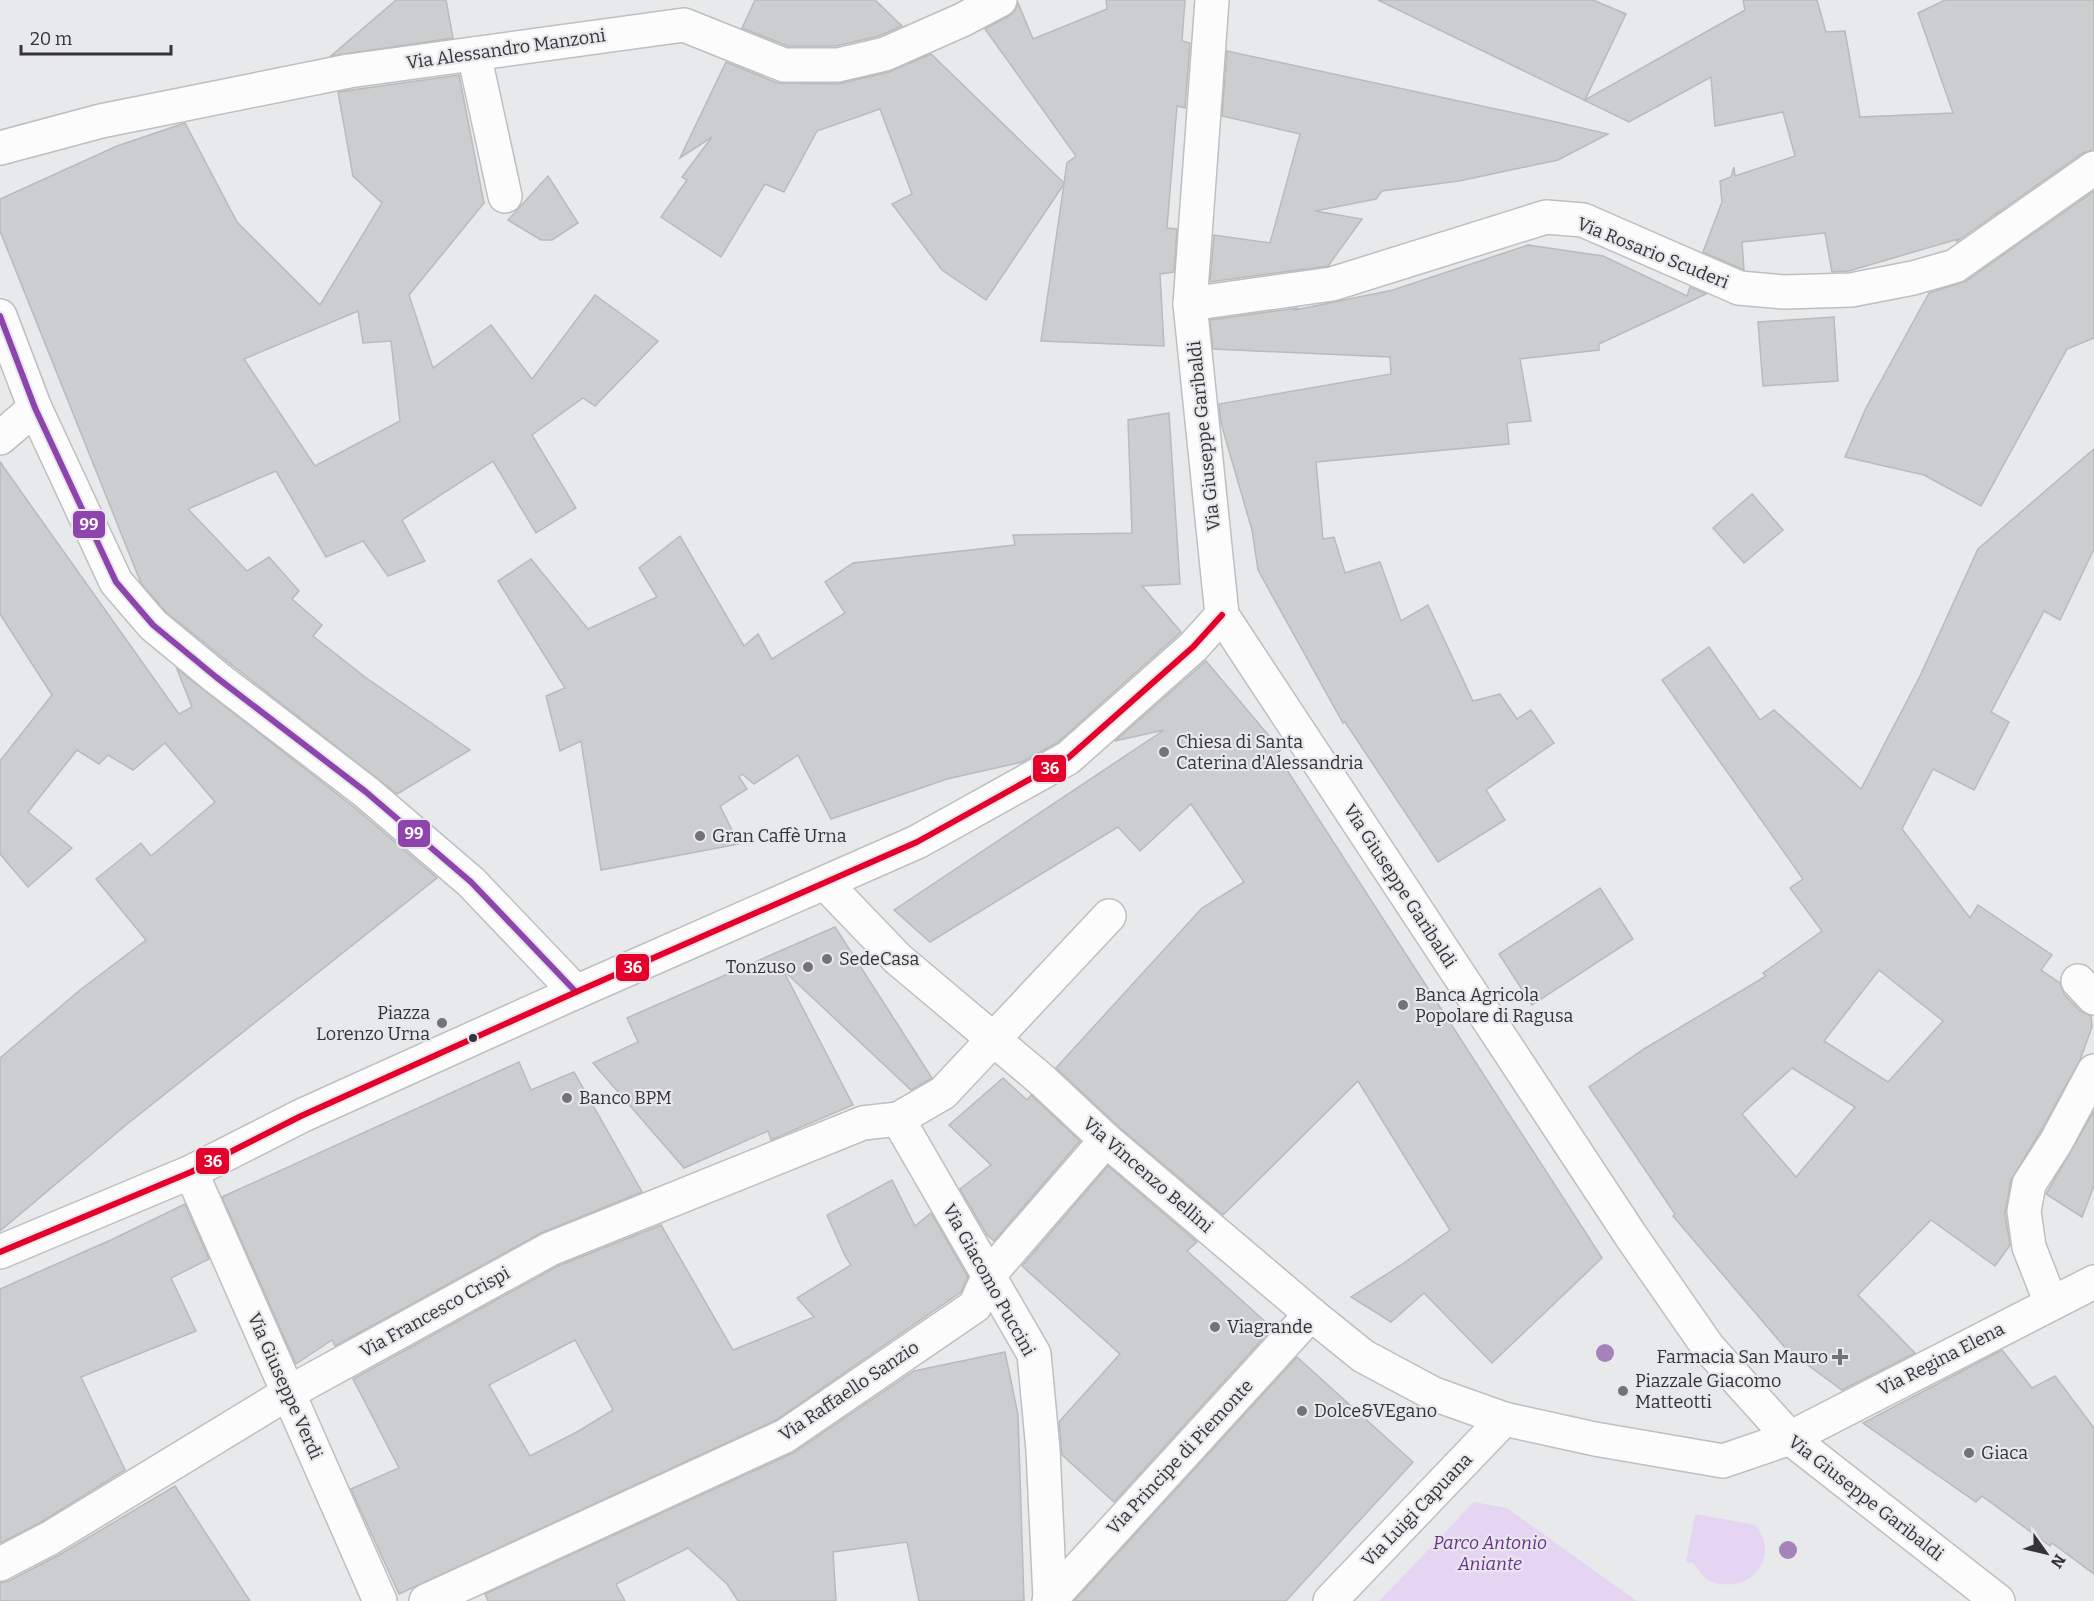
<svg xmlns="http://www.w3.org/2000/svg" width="2094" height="1601" font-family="Bitter,serif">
<rect width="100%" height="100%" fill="#e8e9ea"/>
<!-- green -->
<g fill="#e5d5f2">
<polygon points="1474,1502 1507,1508 1637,1601 1379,1601"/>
<path d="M1695 1514 1756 1525C1759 1531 1765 1540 1765 1547 1767 1574 1738 1591 1713 1582 1704 1579 1699 1571 1693 1563L1686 1562Z"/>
</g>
<!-- building -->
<g fill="#cccdce" stroke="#b9babb" stroke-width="1.5" fill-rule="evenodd">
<polygon points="396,0 446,0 453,38 331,56"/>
<polygon points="755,0 875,0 902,26 879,36 836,46 788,46 742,28"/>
<polygon points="1106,0 1185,0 1182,41 1190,43 1185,108 1177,106 1167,228 1177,229 1174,272 1160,274 1164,346 1041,341 1064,184 986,300 942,270 892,204 912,194 880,109 817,131 784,192 765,184 721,257 661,217 687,180 682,177 712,137 680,158 726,62 777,83 838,84 889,72 931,54 1064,183 1067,163 1076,156 985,29 1009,16 1015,10 1018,3 1033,39 1107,9"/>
<polygon points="1378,0 1593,0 1626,14 1585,100 1745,10 1743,0 1817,0 1826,32 1845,31 1860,117 1953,113 1918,13 1945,0 2094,0 2094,150 2083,153 1956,242 1958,239 1849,271 1832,272 1825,233 1742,242 1744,270 1703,252 1722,202 1720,181 1731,177 1734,167 1735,176 1795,156 1783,112 1715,126 1711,77 1629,122"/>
<polygon points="1227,51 1556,122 1608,134 1558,160 1459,181 1382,191 1376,199 1315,211 1362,219 1328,266 1210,282 1214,235 1270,243 1300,134 1222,116"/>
<path d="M459 75 484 203 409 295 433 368 491 325 532 379 595 295 658 341 595 406 583 398 532 435 576 508 536 533 493 461 402 520 425 561 388 576 363 541 326 557 276 471 188 509 247 571 269 557 299 591 292 599 322 625 313 636 365 677 470 750 397 794 228 662 166 612 141 583 0 231V199L117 146 185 123 237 222 320 305 382 203 353 176 338 92ZM358 311 363 343 391 341 400 421 315 466 244 359Z"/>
<polygon points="548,176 578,223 552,240 541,240 508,220"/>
<polygon points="2094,191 2094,338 2067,349 1981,506 1924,475 1845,457 1866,408 1929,293 1966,281"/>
<polygon points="1528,245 1603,256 1687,296 1690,287 1706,294 1599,344 1599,350 1520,359 1531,421 1507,423 1509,444 1316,462 1323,539 1334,537 1345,573 1380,562 1401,621 1428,605 1473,701 1500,694 1517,719 1531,710 1554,743 1486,790 1505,820 1438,862 1345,722 1343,723 1258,570 1252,530 1221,423 1219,404 1391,374 1390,357 1213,349 1210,320 1297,308 1295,310 1393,290"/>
<polygon points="1834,317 1838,381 1763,386 1758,322"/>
<polygon points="1169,413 1180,584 1142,586 1181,632 1057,743 1022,762 947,779 831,819 798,755 754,784 742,774 739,777 747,789 720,806 739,844 601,870 581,741 560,751 546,696 565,688 498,581 531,559 588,629 657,597 639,568 680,536 744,646 758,634 772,659 845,613 825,582 853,563 1015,545 1013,535 1132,533 1128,420"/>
<path d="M2094 449V549L2060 620 2044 611 1991 712 2009 722 1974 790 1933 769 1902 829 1970 918 1978 905 2052 955 2041 970 2060 983 2064 994 2080 1011 2091 1016 2092 1027 2080 1060 2040 1132 2011 1180 2005 1213 2010 1245 1995 1266 1931 1220 1858 1295 1915 1353 1842 1390 1787 1350 1673 1216 1675 1214 1589 1087 1644 1049 1766 976 1763 973 1822 931 1790 888 1803 879 1662 680 1709 647 1760 720 1774 710 1861 789 1920 676 1978 549ZM1879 970 1943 1021 1888 1082 1824 1041ZM1792 1068 1855 1107 1796 1177 1742 1114Z"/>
<polygon points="0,462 179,714 192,707 177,669 354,807 437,878 126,1125 0,1231 0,1058 80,990 146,940 96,879 141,843 151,856 215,802 165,743 133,770 108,755 99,764 77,750 28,812 72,848 28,887 0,854 0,761 52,695 0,614"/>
<polygon points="1752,494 1783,530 1744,563 1713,528"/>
<polygon points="1206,661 1281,750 1276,753 1602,1258 1492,1363 1424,1293 1391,1322 1351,1297 1401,1265 1450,1230 1358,1081 1223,1215 1118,1126 1056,1068 1202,908 1244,882 1191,804 1140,851 1118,827 930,942 894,910 1164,730 1115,741"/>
<polygon points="1600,888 1633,939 1532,1005 1499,954"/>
<polygon points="835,927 932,1078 911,1090 783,970 853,1105 771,1140 768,1131 684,1168 593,1063 638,1042 627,1018"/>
<polygon points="519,1062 531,1090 574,1072 642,1192 541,1233 335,1346 332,1340 296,1364 222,1197"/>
<polygon points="1003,1078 1027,1100 1031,1095 1080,1141 994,1241 987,1235 960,1189 991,1165 949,1125"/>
<polygon points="2094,1111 2094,1186 2082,1217 2046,1194"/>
<polygon points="1108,1166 1197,1242 1187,1251 1269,1325 1266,1329 1269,1332 1114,1502 1062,1455 1059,1422 1120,1354 1022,1266"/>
<path d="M892 1180 915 1226 931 1213 968 1277 961 1292 776 1420 399 1594 351 1489 399 1468 353 1379 558 1266 661 1225 733 1350 814 1317 797 1298 851 1265 845 1256 827 1215ZM575 1340 613 1410 577 1432 530 1456 489 1385Z"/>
<polygon points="185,1204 209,1259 171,1278 196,1331 81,1377 125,1470 41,1522 0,1543 0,1289 113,1239"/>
<polygon points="2002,1350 2032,1388 2055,1376 2094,1428 2094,1574 2052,1543 2050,1546 1982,1496 1976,1502 1863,1423"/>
<polygon points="1005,1352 1018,1415 1024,1601 919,1601 907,1542 833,1552 836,1601 738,1601 727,1584 688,1548 616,1584 625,1601 488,1601 485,1594 793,1453 914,1371"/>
<polygon points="1297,1357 1413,1462 1286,1601 1074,1601"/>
<polygon points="175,1486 250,1601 0,1601 0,1583 9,1581 59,1555"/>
</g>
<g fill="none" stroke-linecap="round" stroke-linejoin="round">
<defs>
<g id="minor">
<polyline points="474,54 505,196"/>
<polyline points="825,883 898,959 1043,1081 1106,1140 1311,1314 1363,1356 1434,1394 1504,1419 1595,1439 1723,1461 1790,1438 2094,1282"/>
<polyline points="2078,981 2094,998"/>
<polyline points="898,1119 1034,1354 1043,1450 1050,1598"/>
<polyline points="191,1172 380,1601"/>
<polyline points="2051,1303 2029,1247 2024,1211 2029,1184 2056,1142 2094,1071"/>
<polyline points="0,1564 50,1538 288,1393 550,1249 863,1123 898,1119 943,1093 1109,916"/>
<polyline points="426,1601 785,1436 975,1306 989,1275 1106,1140"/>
<polyline points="1049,1601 1311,1314"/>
<polyline points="1330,1601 1504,1419"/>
</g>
<g id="tertiary">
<polyline points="0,148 101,121 349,71 684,25 784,65 838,65 885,54 962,20 1000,0"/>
<polyline points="0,316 35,408 116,582 153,625 216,677 366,792 471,882 576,992"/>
<polyline points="0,438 35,408"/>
<polyline points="0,1252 191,1172 301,1116 576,992 917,842 1068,758 1193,647 1222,615"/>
</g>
<g id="secondary">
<polyline points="1212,0 1190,304 1222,615 1631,1236 1708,1347 1790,1438 1998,1601"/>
<polyline points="1190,304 1332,284 1546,217 1583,220 1739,288 1784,292 1851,290 1913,278 1955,266 2094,168"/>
</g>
</defs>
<!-- minor casing -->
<use href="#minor" stroke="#bebfc0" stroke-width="36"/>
<!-- tertiary casing -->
<use href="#tertiary" stroke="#bebfc0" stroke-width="36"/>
<!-- secondary casing -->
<use href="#secondary" stroke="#bebfc0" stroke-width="36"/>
<!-- minor -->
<use href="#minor" stroke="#fcfcfc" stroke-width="33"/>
<!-- tertiary -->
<use href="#tertiary" stroke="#fcfcfc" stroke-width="33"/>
<!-- secondary -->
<use href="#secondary" stroke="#fcfcfc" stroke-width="33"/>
<defs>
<polyline id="bus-1" points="0,316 35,408 116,582 153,625 216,677 366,792 471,882 576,992"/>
<polyline id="bus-2" points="0,1252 191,1172 301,1116 576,992 917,842 1068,758 1193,647 1222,615"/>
</defs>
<!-- bus-1 casing -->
<use href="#bus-1" stroke="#e7e8eb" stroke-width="10"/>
<!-- bus-2 casing -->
<use href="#bus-2" stroke="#e7e8eb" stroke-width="10"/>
<!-- bus-1 -->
<use href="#bus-1" stroke="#8e44ad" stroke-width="6"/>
<!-- bus-2 -->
<use href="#bus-2" stroke="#e4002b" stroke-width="6"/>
</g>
<!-- trees -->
<g fill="#a483b8">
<circle cx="1605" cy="1353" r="9"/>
<circle cx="1788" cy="1550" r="9"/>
</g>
<!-- markers -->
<g fill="#737375" stroke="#e7e8eb" stroke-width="2">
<circle cx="1164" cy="752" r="6"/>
<circle cx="700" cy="836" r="6"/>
<circle cx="827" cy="959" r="6"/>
<circle cx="808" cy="967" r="6"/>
<circle cx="1403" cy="1005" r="6"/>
<circle cx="442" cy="1023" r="6"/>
<circle cx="567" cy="1098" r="6"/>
<circle cx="1215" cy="1327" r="6"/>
<path d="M1837 1348h6v6h6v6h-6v6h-6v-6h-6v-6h6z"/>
<circle cx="1623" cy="1391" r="6"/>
<circle cx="1302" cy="1411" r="6"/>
<circle cx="1969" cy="1453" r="6"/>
</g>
<circle fill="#343436" stroke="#e7e8eb" stroke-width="2" cx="473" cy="1038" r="5"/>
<g text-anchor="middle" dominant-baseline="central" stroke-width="4.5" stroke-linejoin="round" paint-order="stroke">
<!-- street labels -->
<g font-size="18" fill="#343436" stroke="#e7e8eb">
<text transform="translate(506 49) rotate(-8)">Via Alessandro Manzoni</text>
<text transform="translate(1653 253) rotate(22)">Via Rosario Scuderi</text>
<text transform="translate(1204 436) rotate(-96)">Via Giuseppe Garibaldi</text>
<text transform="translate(1400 886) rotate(57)">Via Giuseppe Garibaldi</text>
<text transform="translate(1148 1175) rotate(41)">Via Vincenzo Bellini</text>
<text transform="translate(989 1280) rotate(61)">Via Giacomo Puccini</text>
<text transform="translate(435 1312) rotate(-29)">Via Francesco Crispi</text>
<text transform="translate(1941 1359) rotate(-27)">Via Regina Elena</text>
<text transform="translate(285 1386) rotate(66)">Via Giuseppe Verdi</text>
<text transform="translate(849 1391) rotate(-34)">Via Raffaello Sanzio</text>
<text transform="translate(1180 1457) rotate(-47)">Via Principe di Piemonte</text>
<text transform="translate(1866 1498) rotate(38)">Via Giuseppe Garibaldi</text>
<text transform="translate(1417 1510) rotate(-46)">Via Luigi Capuana</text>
</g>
<!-- poi labels -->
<g font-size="18" fill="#343436" stroke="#e7e8eb" text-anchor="start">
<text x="1176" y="742">Chiesa di Santa<tspan x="1176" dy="21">Caterina d'Alessandria</tspan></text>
<text x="712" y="836">Gran Caffè Urna</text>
<text x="839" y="959">SedeCasa</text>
<text x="796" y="967" text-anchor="end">Tonzuso</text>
<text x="1415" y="995">Banca Agricola<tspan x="1415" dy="21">Popolare di Ragusa</tspan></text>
<text x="430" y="1013" text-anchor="end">Piazza<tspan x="430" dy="21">Lorenzo Urna</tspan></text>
<text x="579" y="1098">Banco BPM</text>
<text x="1227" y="1327">Viagrande</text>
<text x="1828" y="1357" text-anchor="end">Farmacia San Mauro</text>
<text x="1635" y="1381">Piazzale Giacomo<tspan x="1635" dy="21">Matteotti</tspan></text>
<text x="1314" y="1411">Dolce&amp;VEgano</text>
<text x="1981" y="1453">Giaca</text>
</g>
<!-- park labels -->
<g font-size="18" font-style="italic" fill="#6c2f90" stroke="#e7e8eb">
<text x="1490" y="1543">Parco Antonio<tspan x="1490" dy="21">Aniante</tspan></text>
</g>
</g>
<g stroke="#e7e8eb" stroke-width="2">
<rect x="72" y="510" width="34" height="29" rx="6" fill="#8e44ad"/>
<rect x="1032" y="754" width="35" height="29" rx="6" fill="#e4002b"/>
<rect x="397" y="819" width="34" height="29" rx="6" fill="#8e44ad"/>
<rect x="615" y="953" width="35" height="29" rx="6" fill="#e4002b"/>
<rect x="195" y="1147" width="35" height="28" rx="6" fill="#e4002b"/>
</g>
<g font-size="16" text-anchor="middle" font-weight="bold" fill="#fff">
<text x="89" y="530">99</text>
<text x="1050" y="774">36</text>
<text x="414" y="839">99</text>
<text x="633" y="973">36</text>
<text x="213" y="1167">36</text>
</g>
<!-- north arrow -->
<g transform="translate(2046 1553) rotate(124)" stroke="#e7e8eb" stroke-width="4.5" paint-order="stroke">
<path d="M0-4.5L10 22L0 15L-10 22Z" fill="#343436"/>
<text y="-9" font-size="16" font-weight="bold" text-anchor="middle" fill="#343436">N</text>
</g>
<!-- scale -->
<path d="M21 45v9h150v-9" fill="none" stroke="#343436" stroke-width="3"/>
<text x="30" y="45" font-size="18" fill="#343436" stroke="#e7e8eb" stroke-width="4.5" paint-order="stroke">20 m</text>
</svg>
